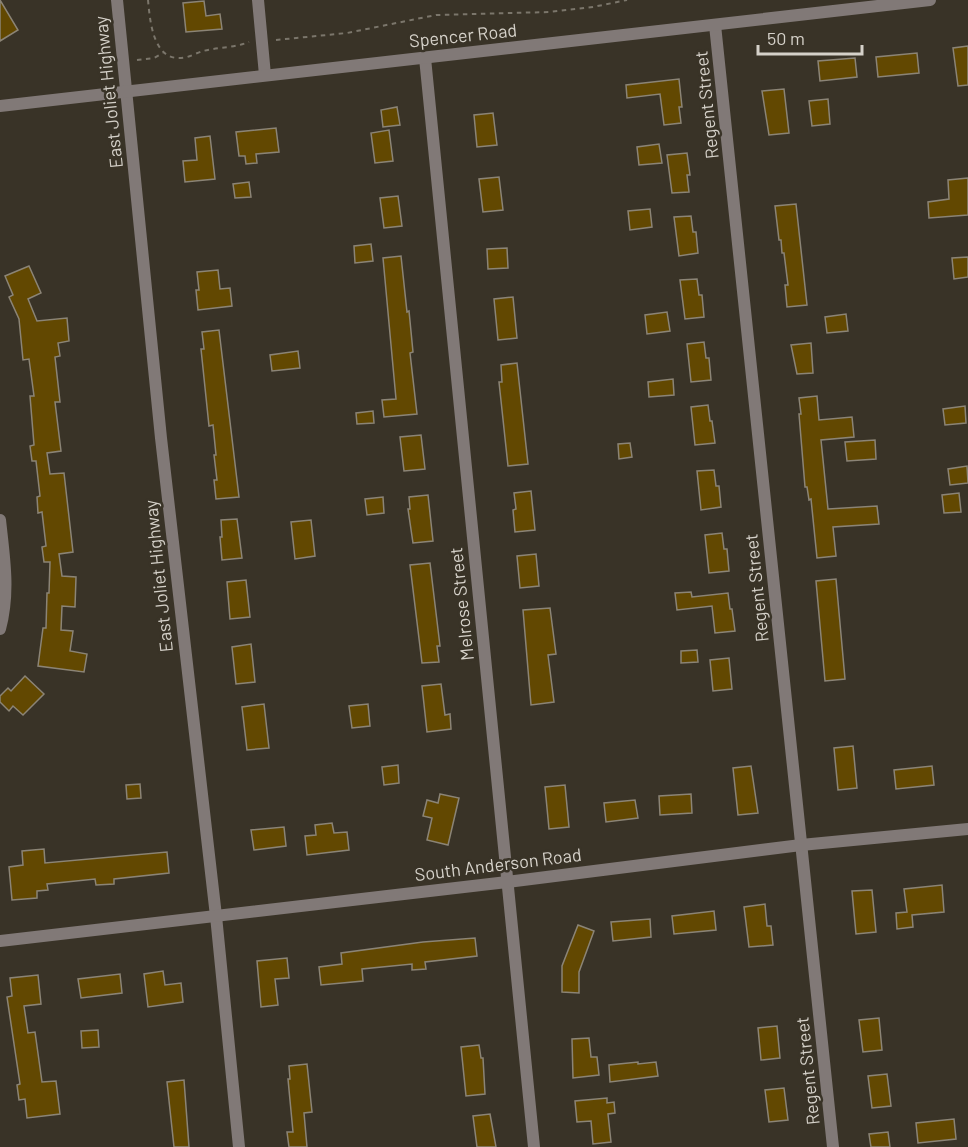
<svg xmlns="http://www.w3.org/2000/svg" width="968" height="1147" font-family="Barlow,sans-serif">
<rect width="100%" height="100%" fill="#393327"/>
<!-- building -->
<g fill="#624801" stroke="#8b8476" stroke-width="1.5">
<polygon points="0,0 18,30 0,41"/>
<polygon points="204,1 206,16 220,14 222,29 186,32 183,3"/>
<polygon points="968,46 968,85 958,86 953,48"/>
<polygon points="917,53 919,73 878,77 876,57"/>
<polygon points="855,58 857,77 820,81 818,61"/>
<polygon points="679,79 682,107 679,107 681,123 664,125 660,94 627,98 626,85"/>
<polygon points="784,89 789,133 769,135 762,91"/>
<polygon points="828,99 830,124 812,126 809,101"/>
<polygon points="397,107 400,125 383,127 381,110"/>
<polygon points="493,113 497,145 477,147 474,115"/>
<polygon points="276,128 279,152 256,154 257,163 246,164 245,156 239,156 236,132"/>
<polygon points="389,130 393,161 375,163 371,133"/>
<polygon points="210,136 215,179 185,182 183,161 197,160 195,138"/>
<polygon points="659,144 662,163 639,165 637,147"/>
<polygon points="687,153 690,175 687,175 689,192 672,193 667,155"/>
<polygon points="499,177 503,210 483,212 479,179"/>
<polygon points="968,178 968,215 929,218 928,202 949,199 948,180"/>
<polygon points="249,182 251,197 235,198 233,184"/>
<polygon points="398,196 402,226 384,228 380,198"/>
<polygon points="796,204 807,305 787,307 785,285 788,285 784,253 782,253 781,240 779,240 775,206"/>
<polygon points="650,209 652,227 630,230 628,211"/>
<polygon points="691,216 693,232 696,232 698,253 679,256 674,217"/>
<polygon points="371,244 373,261 355,263 354,246"/>
<polygon points="507,248 508,268 488,269 487,249"/>
<polygon points="401,256 407,312 409,311 413,352 410,353 417,414 384,417 382,400 396,399 383,258"/>
<polygon points="968,257 968,277 954,279 952,258"/>
<polygon points="29,266 41,293 28,299 37,321 67,318 69,341 58,343 60,356 55,357 60,402 55,402 61,451 47,453 50,474 64,473 73,552 59,554 62,576 76,577 75,607 62,606 61,630 73,631 70,651 87,654 84,672 38,666 43,628 46,628 47,593 49,593 50,562 44,562 42,547 46,546 42,512 38,513 37,497 40,496 36,461 32,461 30,446 34,445 30,396 34,396 29,359 23,360 19,319 9,297 13,295 5,276"/>
<polygon points="218,270 220,289 230,288 232,306 198,310 196,290 199,290 197,272"/>
<polygon points="697,279 699,295 702,295 704,317 685,319 680,280"/>
<polygon points="513,297 517,338 498,340 494,299"/>
<polygon points="667,312 670,331 647,334 645,315"/>
<polygon points="846,314 848,331 827,333 825,317"/>
<polygon points="219,330 239,497 216,499 214,480 217,480 214,455 216,455 213,425 209,426 201,349 204,349 202,332"/>
<polygon points="704,342 706,358 709,358 711,380 691,382 687,344"/>
<polygon points="811,343 813,373 797,374 791,345"/>
<polygon points="298,351 300,368 272,371 270,355"/>
<polygon points="517,363 528,464 508,466 499,382 502,382 501,365"/>
<polygon points="673,379 674,395 649,397 648,382"/>
<polygon points="817,396 819,420 852,417 854,437 821,440 828,509 877,506 879,524 833,527 836,556 817,558 811,499 809,500 807,487 805,487 799,414 801,414 799,398"/>
<polygon points="708,405 710,421 712,421 715,443 695,445 691,407"/>
<polygon points="965,406 966,423 945,425 943,409"/>
<polygon points="373,411 374,423 357,424 356,413"/>
<polygon points="421,435 425,469 404,471 400,437"/>
<polygon points="875,440 876,459 847,461 845,442"/>
<polygon points="630,443 632,457 619,459 618,444"/>
<polygon points="967,466 968,483 950,485 948,469"/>
<polygon points="714,470 716,486 719,486 721,507 701,510 697,471"/>
<polygon points="531,491 535,530 515,532 513,510 516,509 514,493"/>
<polygon points="959,493 961,512 944,513 942,495"/>
<polygon points="428,495 433,541 413,543 408,509 410,509 409,497"/>
<polygon points="383,497 384,513 367,515 365,499"/>
<polygon points="237,519 242,558 222,560 220,537 222,537 221,520"/>
<polygon points="311,520 315,556 295,559 291,522"/>
<polygon points="722,533 724,549 727,549 729,571 709,573 705,535"/>
<polygon points="536,554 539,586 520,588 517,556"/>
<polygon points="430,563 440,646 437,646 439,662 422,663 410,565"/>
<polygon points="836,579 845,679 825,681 816,581"/>
<polygon points="246,580 250,617 230,619 227,582"/>
<polygon points="691,592 692,597 728,593 730,609 732,609 735,631 715,633 712,606 677,610 675,593"/>
<polygon points="550,608 556,654 548,655 554,702 531,705 523,610"/>
<polygon points="251,644 255,682 236,684 232,647"/>
<polygon points="697,650 698,662 681,663 681,651"/>
<polygon points="729,658 732,689 713,691 710,660"/>
<polygon points="25,676 44,694 23,715 13,706 9,711 0,702 0,696 8,688 11,691"/>
<polygon points="441,684 445,715 450,714 451,729 427,732 422,686"/>
<polygon points="264,704 269,748 247,750 242,707"/>
<polygon points="368,704 370,726 352,728 349,706"/>
<polygon points="853,746 857,788 838,790 834,748"/>
<polygon points="398,765 399,783 384,785 382,767"/>
<polygon points="751,766 758,813 738,815 733,768"/>
<polygon points="932,766 934,785 896,789 894,770"/>
<polygon points="140,784 141,798 127,799 126,785"/>
<polygon points="565,785 569,827 549,829 545,787"/>
<polygon points="440,794 459,798 448,845 427,840 432,818 423,816 427,800 438,803"/>
<polygon points="691,794 692,813 660,815 659,796"/>
<polygon points="635,800 638,818 606,822 604,803"/>
<polygon points="332,823 334,833 347,832 349,850 307,855 305,836 316,835 315,825"/>
<polygon points="284,827 286,846 254,850 251,830"/>
<polygon points="44,849 45,863 167,852 169,873 114,879 114,884 96,885 95,879 47,884 48,890 37,891 37,898 12,900 9,867 23,865 22,851"/>
<polygon points="942,885 944,912 912,915 913,927 897,929 896,913 907,912 904,889"/>
<polygon points="872,890 876,932 856,934 852,891"/>
<polygon points="765,904 767,926 771,926 773,945 749,947 744,907"/>
<polygon points="714,911 716,930 674,934 672,916"/>
<polygon points="650,919 651,937 613,941 611,922"/>
<polygon points="578,925 594,931 579,972 579,993 562,992 562,966"/>
<polygon points="475,938 477,956 425,962 426,969 412,970 412,964 362,969 363,981 321,985 319,967 342,964 341,953 423,942"/>
<polygon points="287,958 289,978 275,979 278,1005 261,1007 257,961"/>
<polygon points="163,971 165,985 181,983 183,1002 148,1007 144,974"/>
<polygon points="120,974 122,993 81,998 78,979"/>
<polygon points="38,975 41,1004 24,1006 28,1033 35,1032 42,1082 56,1081 60,1114 27,1118 25,1099 19,1100 17,1085 20,1084 7,997 12,996 10,978"/>
<polygon points="879,1018 882,1050 863,1052 859,1020"/>
<polygon points="777,1026 780,1058 761,1060 758,1028"/>
<polygon points="98,1030 99,1047 82,1048 81,1031"/>
<polygon points="589,1038 591,1057 597,1057 599,1075 573,1078 572,1039"/>
<polygon points="479,1045 481,1058 483,1058 485,1094 466,1096 461,1047"/>
<polygon points="638,1062 638,1064 656,1062 658,1076 610,1082 609,1065"/>
<polygon points="307,1064 312,1112 304,1113 307,1147 289,1147 287,1132 293,1132 288,1079 290,1079 289,1066"/>
<polygon points="887,1074 891,1106 872,1108 868,1076"/>
<polygon points="184,1080 189,1147 174,1147 167,1082"/>
<polygon points="784,1088 788,1120 769,1122 765,1090"/>
<polygon points="607,1098 607,1103 614,1102 615,1113 608,1114 611,1142 593,1144 591,1121 577,1122 575,1101"/>
<polygon points="490,1114 496,1147 477,1147 473,1116"/>
<polygon points="954,1119 956,1139 918,1143 916,1123"/>
<polygon points="888,1132 890,1147 871,1147 869,1134"/>
</g>
<g fill="none" stroke-linecap="round" stroke-linejoin="round">
<!-- path -->
<g stroke="#7b766b" stroke-width="2" stroke-dasharray="4.5 4.5" stroke-linecap="butt">
<path d="M148 0C150 21 153 60 181 58 188 58 196 53 203 51 219 47 234 48 249 42"/>
<polyline points="276,40 347,33 436,15 549,12 593,7 627,0"/>
<polyline points="137,60 154,58 163,53"/>
</g>
<!-- minor -->
<g stroke="#817977" stroke-width="12">
<polyline points="117,0 161,438 216,916 239,1147"/>
<polyline points="258,0 265,75"/>
<polyline points="715,25 833,1147"/>
<polyline points="425,58 534,1147"/>
<polyline points="0,106 930,0"/>
<path d="M0 520C4 557 10 592 0 629"/>
<polyline points="0,941 507,882 801,845 968,829"/>
</g>
</g>
<g text-anchor="middle" dominant-baseline="central" stroke-width="5" stroke-linejoin="round" paint-order="stroke">
<!-- street labels -->
<g font-size="18" fill="#d5d1c9" stroke="#393327">
<text transform="translate(463 35) rotate(-6)">Spencer Road</text>
<text transform="translate(108 92) rotate(-96)">East Joliet Highway</text>
<text transform="translate(706 105) rotate(-96)">Regent Street</text>
<text transform="translate(158 576) rotate(-96)">East Joliet Highway</text>
<text transform="translate(756 588) rotate(-96)">Regent Street</text>
<text transform="translate(461 604) rotate(-96)">Melrose Street</text>
<text transform="translate(498 864) rotate(-7)">South Anderson Road</text>
<text transform="translate(807 1071) rotate(-96)">Regent Street</text>
</g>
</g>
<!-- scale -->
<path d="M758 45v9h104v-9" fill="none" stroke="#d5d1c9" stroke-width="3"/>
<text x="767" y="45" font-size="18" fill="#d5d1c9" stroke="#393327" stroke-width="4.5" paint-order="stroke">50 m</text>
</svg>
